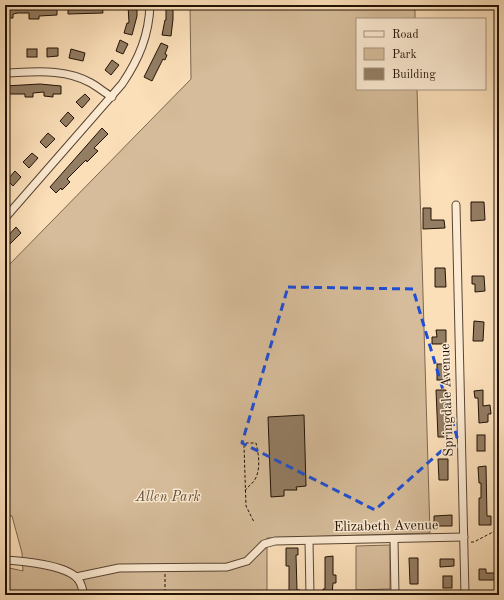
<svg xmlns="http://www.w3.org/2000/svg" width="504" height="600" font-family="'Old Standard TT',serif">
<rect width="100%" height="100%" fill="#fbdfb9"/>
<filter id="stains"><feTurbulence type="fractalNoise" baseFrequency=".005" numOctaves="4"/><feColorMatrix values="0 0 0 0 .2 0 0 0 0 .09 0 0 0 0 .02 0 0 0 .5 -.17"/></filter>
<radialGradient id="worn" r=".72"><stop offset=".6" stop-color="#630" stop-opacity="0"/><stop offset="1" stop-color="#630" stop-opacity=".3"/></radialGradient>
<!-- green -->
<g fill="#d6bc9a" stroke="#7c6750">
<polygon points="190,5 415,5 415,19 357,19 357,89 417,89 430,533 267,538 267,595 5,595 5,567 23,571 22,553 12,516 5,516 5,269 191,79"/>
<polygon points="390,545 390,589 356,590 356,546"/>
</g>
<!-- building -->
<g fill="#937d63" stroke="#221205">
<polygon points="5,5 18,5 18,7 57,5 57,15 39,16 39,19 29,19 29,13 18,13 13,14 13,18 5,18"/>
<polygon points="68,5 102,5 103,13 68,14"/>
<polygon points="128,5 137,5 137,16 132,35 124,33 127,23 129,23"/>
<polygon points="166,5 173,5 173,19 171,36 162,35 165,20 166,20"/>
<polygon points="120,40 128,44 123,54 116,51"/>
<polygon points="161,43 168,46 165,54 167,55 165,60 163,59 152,81 144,77"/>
<polygon points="47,48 58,48 58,56 47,57"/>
<rect x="27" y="49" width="10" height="8"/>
<polygon points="71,49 85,53 83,61 69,58"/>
<polygon points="112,60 119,65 111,75 105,70"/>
<polygon points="40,84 61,86 61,94 53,94 53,97 44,96 44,92 33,93 33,97 25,97 25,94 5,94 5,86"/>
<polygon points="85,94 90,99 82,108 76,102"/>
<polygon points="68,112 74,118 66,127 60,121"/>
<polygon points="102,128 108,134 94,148 98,151 87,162 86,160 67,179 70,182 62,190 61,188 56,193 50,187"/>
<polygon points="48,133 55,139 46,148 40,142"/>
<polygon points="32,153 38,158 29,168 23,162"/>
<polygon points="15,171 21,177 13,186 7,180"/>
<polygon points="471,202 484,202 485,220 471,221"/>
<polygon points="423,208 431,208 431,220 444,220 445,228 423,229"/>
<polygon points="16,227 21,233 9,245 5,241 5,239"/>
<polygon points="435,268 445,268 446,287 435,287"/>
<polygon points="472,276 484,276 485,291 475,292 475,284 472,284"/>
<polygon points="474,321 484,322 483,341 473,341"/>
<polygon points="436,330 446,330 446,344 432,344 432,337 437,337"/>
<rect x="437" y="364" width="10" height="16"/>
<polygon points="436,390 446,390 445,419 447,419 447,437 438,437"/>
<polygon points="483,390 483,406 490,405 491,414 488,414 488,422 479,423 478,398 475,398 474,391"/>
<polygon points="304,415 306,486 296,487 297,490 284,490 284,496 271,497 268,417"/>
<rect x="477" y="435" width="8" height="16"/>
<polygon points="438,459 448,459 448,480 439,480"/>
<polygon points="486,466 487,516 491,516 491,525 479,525 479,498 481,498 481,483 479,483 478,467"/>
<polygon points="452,515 452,526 434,526 434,516"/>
<polygon points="286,548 298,548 298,555 296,555 297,590 300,590 300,595 289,595 289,566 286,566"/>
<polygon points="333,556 333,575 336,575 336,583 333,583 332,595 323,595 323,589 325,589 325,557"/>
<polygon points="409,558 418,558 418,584 410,584"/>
<polygon points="440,559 454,559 454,566 440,567"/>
<polygon points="479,569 486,569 486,573 495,573 495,580 479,580"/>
<rect x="443" y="576" width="9" height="12"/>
</g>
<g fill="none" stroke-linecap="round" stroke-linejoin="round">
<defs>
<g id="minor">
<path d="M5 73C34 72 65 68 91 83 98 87 105 93 112 97"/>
<polyline points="456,205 465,595"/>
<path d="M5 218 122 84C139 59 149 35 150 5"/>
<polyline points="394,539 395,595"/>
<polyline points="309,541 310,595"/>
<path d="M5 560C23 561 65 565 77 578 82 583 82 589 84 595"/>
<polyline points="76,577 119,568 227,567 247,561 264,544 275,541 464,537"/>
</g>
</defs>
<!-- minor casing -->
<use href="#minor" stroke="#584532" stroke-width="9"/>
<!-- path -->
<g stroke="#221205" stroke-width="1" stroke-dasharray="3 2" stroke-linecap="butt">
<path d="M245 491C248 486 251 485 254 481 261 471 259 455 256 443H246L244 446 246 506 254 522"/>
<polyline points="471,542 474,542 493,532 499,530"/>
<polyline points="165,574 165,595"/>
</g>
<!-- minor -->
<use href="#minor" stroke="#fcead2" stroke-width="7"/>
</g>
<!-- marked area -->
<path fill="none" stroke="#1d4ed8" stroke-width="3" stroke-dasharray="8 5" stroke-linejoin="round" d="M288 287 413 289 457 437 375 510 242 443Z"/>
<g text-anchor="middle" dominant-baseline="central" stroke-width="3" stroke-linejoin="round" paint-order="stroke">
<!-- street labels -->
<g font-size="14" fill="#221205" stroke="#fcead2">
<text transform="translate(447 400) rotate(-92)">Springdale Avenue</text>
<text transform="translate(386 526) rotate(-1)">Elizabeth Avenue</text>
</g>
<!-- park labels -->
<g font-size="14" font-style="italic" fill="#614e39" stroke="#fcead2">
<text x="168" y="497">Allen Park</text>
</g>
</g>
<!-- margin -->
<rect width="504" height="600" fill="none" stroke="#fbdfb9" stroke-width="20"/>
<rect x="6" y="6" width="492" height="588" fill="none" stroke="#221205" stroke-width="2"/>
<rect x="10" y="10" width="484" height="580" fill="none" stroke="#221205"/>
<!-- legend -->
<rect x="356" y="18" width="130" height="72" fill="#fcead2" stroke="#a59480"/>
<rect x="364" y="31" width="20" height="6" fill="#fcead2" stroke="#a59480"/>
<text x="392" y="38" font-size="12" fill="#221205">Road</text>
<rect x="364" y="48" width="20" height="12" fill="#d6bc9a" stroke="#a59480"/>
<text x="392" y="58" font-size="12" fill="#221205">Park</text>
<rect x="364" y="68" width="20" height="12" fill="#937d63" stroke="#a59480"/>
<text x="392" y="78" font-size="12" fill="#221205">Building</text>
<rect width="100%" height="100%" filter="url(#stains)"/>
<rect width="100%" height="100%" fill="url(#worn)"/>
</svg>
